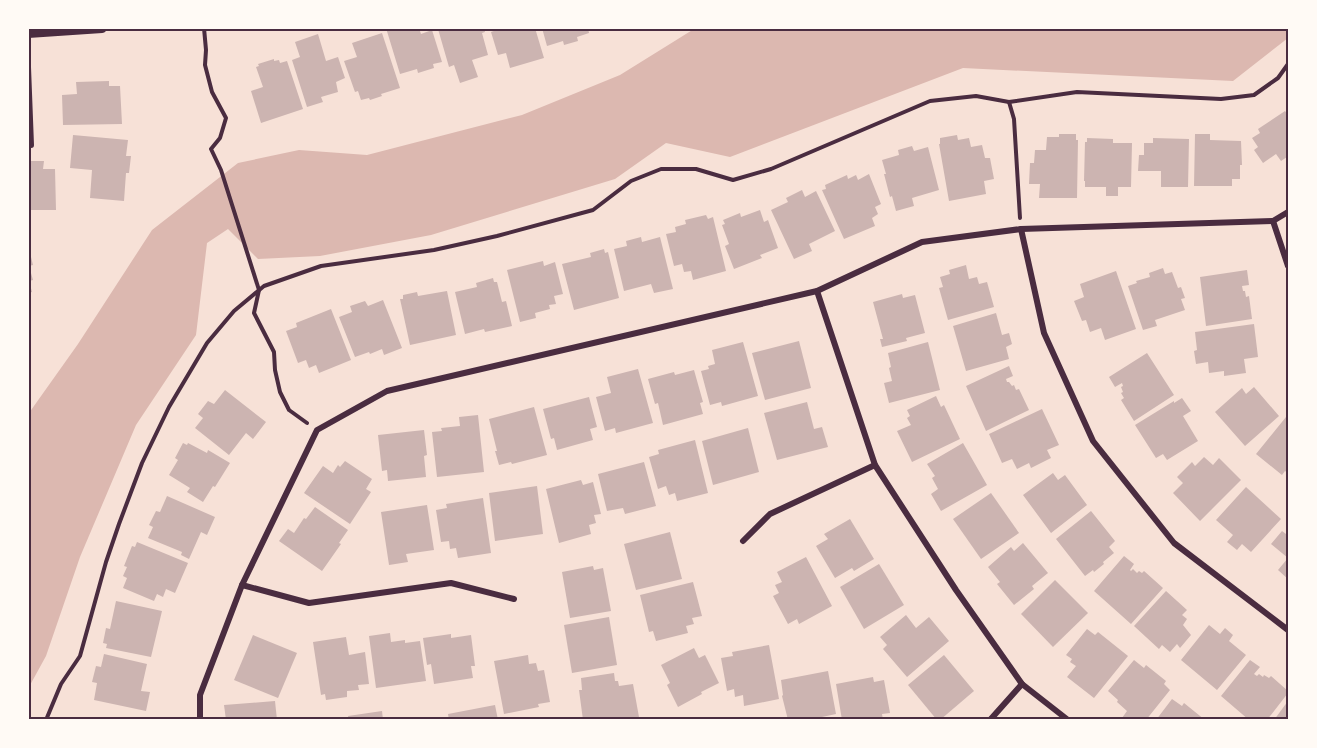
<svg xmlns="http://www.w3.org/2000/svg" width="1317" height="748" font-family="'Source Sans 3',sans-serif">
<rect width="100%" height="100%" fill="#f7e1d7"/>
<!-- water -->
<polygon fill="#dcb8b0" points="694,29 1288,29 1288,38 1233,81 963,68 730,157 666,143 615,179 431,235 320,256 258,259 228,229 207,243 196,335 136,425 80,557 46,656 29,687 29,413 78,344 152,230 238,163 299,150 367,155 522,115 620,75"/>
<!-- building -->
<g fill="#ccb4b1">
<polygon points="386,28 419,28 421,34 432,30 442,62 433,64 434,68 418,73 417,69 400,74"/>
<polygon points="442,28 484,28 485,32 482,33 488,55 472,60 478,77 460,83 454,65 449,67 438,29"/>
<polygon points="502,28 535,28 544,58 510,68 506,53 498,55 491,32"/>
<polygon points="542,28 588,28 589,33 577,37 578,41 564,45 563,41 547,46"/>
<polygon points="382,33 400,88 381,94 382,96 370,100 369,98 361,100 358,91 355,92 344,61 357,57 352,43"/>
<polygon points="318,34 326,61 338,57 345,78 336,82 338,92 321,97 323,102 307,107 292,60 300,57 295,42"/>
<polygon points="274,59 274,61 279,60 280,63 287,61 303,109 261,123 251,91 263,87 256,67 259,66 258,64"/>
<polygon points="109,81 109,86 120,86 122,124 63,125 62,95 77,94 76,82"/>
<polygon points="1285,111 1288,115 1288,159 1287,157 1281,161 1276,154 1263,163 1254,150 1258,147 1252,138 1260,133 1258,129"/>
<polygon points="1059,134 1076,134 1076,140 1078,140 1077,198 1039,198 1040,184 1029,184 1030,163 1034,163 1035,150 1046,150 1047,137 1059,137"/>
<polygon points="1195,134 1210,134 1210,140 1241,141 1242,165 1240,165 1240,179 1232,179 1232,186 1194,186"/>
<polygon points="73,135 128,140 126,156 131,156 129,173 126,173 124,201 90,198 92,170 70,168"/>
<polygon points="957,135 958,140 969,138 971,147 982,145 985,158 990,158 994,179 984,181 986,194 949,201 939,144 940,144 940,138"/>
<polygon points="1087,138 1113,139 1113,143 1132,143 1131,187 1118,187 1118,196 1106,196 1106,187 1085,187 1085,181 1084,181 1085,142 1087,142"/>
<polygon points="1153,138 1189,139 1188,187 1161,187 1161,171 1138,171 1139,155 1144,155 1144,143 1153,143"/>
<polygon points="912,146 914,151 928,147 939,190 912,198 914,206 896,211 892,196 890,197 884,174 886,174 882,160 899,155 898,150"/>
<polygon points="28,161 44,161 43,169 55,169 56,210 28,210"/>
<polygon points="869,174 881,204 875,207 878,214 872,218 875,226 844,239 822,190 826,189 825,185 847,175 848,179 856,175 858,180"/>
<polygon points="802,190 805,197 816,191 835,231 809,244 812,251 794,259 771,210 788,202 786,198"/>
<polygon points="760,210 764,222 768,220 778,248 760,255 762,258 734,269 725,246 729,244 722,225 725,224 723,220 740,213 741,217"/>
<polygon points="706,215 708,219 713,217 726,271 693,280 691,271 684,272 682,264 674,266 666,234 676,232 675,227 686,224 685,220"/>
<polygon points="641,237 642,242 660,237 673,289 654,293 651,284 624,291 614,249 627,246 626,241"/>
<polygon points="604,249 605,253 608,252 619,298 574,310 562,264 591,257 590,253"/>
<polygon points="31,257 33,265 29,266 33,280 29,281 32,292 28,293 28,258"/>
<polygon points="543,261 544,266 555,262 563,294 554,296 556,304 549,305 550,309 535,313 536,318 520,322 507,270"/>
<polygon points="966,265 969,279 977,277 979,284 987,282 994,307 948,320 939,288 943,287 940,277 950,274 949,270"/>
<polygon points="1163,268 1165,274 1172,272 1178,288 1181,287 1185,298 1181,299 1185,310 1155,320 1157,326 1143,330 1128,286 1137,283 1136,281 1150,277 1149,273"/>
<polygon points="1247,270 1249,285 1242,286 1243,291 1245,291 1246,297 1249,296 1252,319 1206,326 1200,277"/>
<polygon points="1116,271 1136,329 1105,340 1101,328 1090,332 1086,320 1082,321 1074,301 1084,297 1080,284"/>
<polygon points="493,278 494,282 497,282 502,302 506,301 512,326 485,332 484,329 465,334 455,292 477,287 476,283"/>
<polygon points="447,291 456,335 410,345 400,299 403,299 403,295 417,292 418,296"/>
<polygon points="902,294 903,298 915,295 925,333 906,338 907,341 882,347 880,339 883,339 873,302"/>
<polygon points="383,300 402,348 384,355 382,349 370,354 369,352 355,357 339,317 352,312 350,306 365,301 368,306"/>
<polygon points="331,309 351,360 319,373 316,365 309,368 306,360 298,363 286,331 297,327 296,323"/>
<polygon points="996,313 1002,335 1009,333 1012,344 1006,347 1009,359 966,371 953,326"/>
<polygon points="1254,324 1258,357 1244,359 1246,373 1224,376 1224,371 1209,373 1208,362 1196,364 1194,351 1197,350 1195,332"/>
<polygon points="799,341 811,388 765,400 752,353"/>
<polygon points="743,342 758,396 722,406 721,402 710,405 701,371 709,369 708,366 715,364 712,350"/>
<polygon points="928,342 940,390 889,403 884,383 892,381 889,368 891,367 888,353"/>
<polygon points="1147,353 1174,395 1134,421 1121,400 1124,398 1121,393 1123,392 1121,387 1123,386 1122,383 1115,387 1109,377"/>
<polygon points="1009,366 1013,376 1006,379 1007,382 1009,382 1012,386 1014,385 1016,390 1019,389 1029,410 986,431 966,386"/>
<polygon points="638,369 653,423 616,433 615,428 605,431 596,397 611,393 607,377"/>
<polygon points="694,370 703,402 700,403 703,414 663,425 658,403 655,404 648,379 674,372 675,375"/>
<polygon points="1254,387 1279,416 1245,446 1215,412 1242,388 1246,394"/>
<polygon points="225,390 266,422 253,439 246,433 229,455 195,428 203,418 198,414 208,401 214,404"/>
<polygon points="936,396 941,407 944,405 960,439 912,462 897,431 911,425 907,418 910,416 907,410"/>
<polygon points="589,397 597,427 590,429 593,440 557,450 554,438 551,439 543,409"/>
<polygon points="1182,398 1191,411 1183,416 1198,441 1167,460 1163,454 1156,458 1135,425 1174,401 1174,403"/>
<polygon points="807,402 814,429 822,427 828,447 777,460 764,413"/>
<polygon points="534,407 547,455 512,464 511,462 499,465 495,451 497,451 489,419"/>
<polygon points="1042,409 1059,445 1047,450 1051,458 1031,468 1029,463 1017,469 1012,459 1002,463 989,434"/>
<polygon points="478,415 484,472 437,477 432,432 442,431 441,428 460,426 459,417"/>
<polygon points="1286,417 1288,419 1288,473 1285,471 1282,475 1256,454"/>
<polygon points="748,428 759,472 713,485 702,441"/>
<polygon points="424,430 427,455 424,456 426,477 388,481 387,470 382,471 378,435"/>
<polygon points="695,440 708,493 677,501 675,493 669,495 666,486 658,489 649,457 659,454 658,450"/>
<polygon points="183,443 187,445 188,443 207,453 208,450 230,463 215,487 213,486 203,502 187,492 190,488 169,475 178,460 175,458"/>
<polygon points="963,443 987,485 941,511 931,494 938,489 932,478 935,476 927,464"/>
<polygon points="1204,457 1213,465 1219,458 1241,480 1200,521 1173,493 1183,483 1177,477 1192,462 1195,466"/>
<polygon points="345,461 372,479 366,489 371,492 350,524 304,493 323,466 333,473 338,465 340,467"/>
<polygon points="644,462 656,506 625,514 623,508 607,511 598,474"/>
<polygon points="1053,473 1058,480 1065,475 1087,505 1051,533 1023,495"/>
<polygon points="581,480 583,485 593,482 601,514 594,515 596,523 589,525 591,534 559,543 546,489"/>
<polygon points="537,486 543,534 495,541 489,493"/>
<polygon points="1246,487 1281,519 1251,552 1242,544 1237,550 1227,542 1233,535 1216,520"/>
<polygon points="991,493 1019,533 981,559 953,519"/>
<polygon points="167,496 215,517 207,535 201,532 189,559 181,555 182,552 148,538 153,527 149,525 156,511 160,512"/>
<polygon points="483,498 491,553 458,558 456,548 450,549 449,541 441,542 436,510 447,508 446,504"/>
<polygon points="427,505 434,550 406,554 408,562 389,565 381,512"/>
<polygon points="315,507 348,530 339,543 341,544 322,571 279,541 288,529 294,533 304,518 306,519"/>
<polygon points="1091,511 1115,541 1109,547 1114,553 1103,562 1104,564 1094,572 1093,570 1085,576 1056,539"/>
<polygon points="850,519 874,559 854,571 852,568 835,578 816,546 828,539 824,534"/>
<polygon points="1282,531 1286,534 1288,531 1288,579 1278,570 1288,558 1271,544"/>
<polygon points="670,532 682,579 636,590 624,544"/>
<polygon points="137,542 188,563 175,593 166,589 163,597 157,594 154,601 123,588 127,578 123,576 127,567 124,566 132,546 135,547"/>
<polygon points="1023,543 1048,573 1032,586 1034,589 1014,605 997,584 1000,582 988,567 1011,547 1014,551"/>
<polygon points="1124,556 1134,564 1130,570 1131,571 1133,569 1137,573 1139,571 1142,573 1144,571 1163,588 1131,624 1094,591"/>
<polygon points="806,557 832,606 799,624 797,619 788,624 773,596 779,593 775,585 782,582 777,572"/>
<polygon points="879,564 904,605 864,629 840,587"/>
<polygon points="593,566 594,570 603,568 611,611 570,618 562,572"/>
<polygon points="1055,580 1088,613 1053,647 1021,614"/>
<polygon points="693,582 702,616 692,618 694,624 686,626 688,633 656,641 653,631 649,632 640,595"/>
<polygon points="1166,591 1187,610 1182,615 1187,619 1183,625 1191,635 1180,648 1177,644 1170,652 1162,645 1159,649 1134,626"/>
<polygon points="116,601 162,611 151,657 106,648 107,644 103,643 106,628 110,629"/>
<polygon points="906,615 916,628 929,617 949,641 907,677 883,649 887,645 880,637"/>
<polygon points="609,617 617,665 572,673 564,625"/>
<polygon points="1209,625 1220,634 1225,628 1233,635 1229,641 1246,655 1217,690 1181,660"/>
<polygon points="1087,629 1095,635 1098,632 1128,656 1094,698 1067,677 1076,666 1070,662 1072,659 1066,655"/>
<polygon points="390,633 391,642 405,640 405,643 420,641 426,681 376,688 369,636"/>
<polygon points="451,634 451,638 471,635 475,666 471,666 473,678 434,684 431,664 427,665 423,638"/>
<polygon points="253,635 297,653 278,698 234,680"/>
<polygon points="346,637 349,655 365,652 369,684 358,685 359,690 347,691 347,697 326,700 325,694 321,695 313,642"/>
<polygon points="769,645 779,699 744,706 743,695 735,697 734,689 727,691 721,658 733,656 732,652"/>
<polygon points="694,648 699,658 705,655 719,683 701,692 702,694 678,707 667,685 670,683 661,665"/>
<polygon points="104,654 147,664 141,691 150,692 146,711 94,700 97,683 92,682 96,666 101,667"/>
<polygon points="528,655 529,664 536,663 538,671 544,670 550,702 538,704 539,707 504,714 494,661"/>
<polygon points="944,655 974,691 940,720 937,720 908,685"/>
<polygon points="1134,660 1144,668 1146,665 1166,681 1164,684 1170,690 1146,720 1124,720 1122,718 1127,711 1117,702 1118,700 1108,691"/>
<polygon points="1250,660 1260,667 1254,674 1257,676 1259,674 1263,677 1264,675 1269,678 1271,676 1288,691 1288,693 1267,720 1249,720 1221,696"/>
<polygon points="828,671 836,714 808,720 788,720 782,696 783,695 781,680"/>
<polygon points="614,673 615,681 618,681 619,686 633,684 639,717 623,720 583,720 579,690 582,690 581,678"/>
<polygon points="873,677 874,682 884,680 890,713 882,714 883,720 842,720 836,684"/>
<polygon points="1172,699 1182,706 1184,703 1205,720 1156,720"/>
<polygon points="275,701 277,720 226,720 224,705"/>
<polygon points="1288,701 1288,720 1274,720"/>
<polygon points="495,705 498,720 449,720 448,714"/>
<polygon points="382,711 383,720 349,720 348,716"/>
</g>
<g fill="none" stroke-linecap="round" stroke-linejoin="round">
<!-- path -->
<g stroke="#4a2c40" stroke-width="4">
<polyline points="204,28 206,50 205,65 212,92 226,118 220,138 211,149 221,170 259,290 254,313 274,352 275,370 280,392 289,410 307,423"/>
<polyline points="1009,102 1014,119 1020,218"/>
<polyline points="46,720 61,684 80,656 106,562 119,524 142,463 169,407 207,343 234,311 264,286 321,266 434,250 497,236 593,210 631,181 661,169 696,169 733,180 771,169 930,101 976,96 1009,102 1077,92 1221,99 1254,95 1278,78 1288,64"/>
</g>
<!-- minor -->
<g stroke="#4a2c40" stroke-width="6">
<polyline points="28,67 31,145"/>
<polyline points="1273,221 1288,266"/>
<polyline points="1021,229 1044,333 1093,441 1174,543 1288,630"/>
<polyline points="817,291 875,465 956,590 1022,684 1068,720"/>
<polyline points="743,541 770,514 875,465"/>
<polyline points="242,585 309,603 451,583 514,599"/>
<polyline points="200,720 200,695 242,585 317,430 387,391 817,291 922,242 1021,229 1273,221 1288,212"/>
<polyline points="990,720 1022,684"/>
</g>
<!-- tertiary -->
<polyline stroke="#4a2c40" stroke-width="10" points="28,33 102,28"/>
</g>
<!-- border -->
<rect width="1317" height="748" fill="none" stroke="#fffaf5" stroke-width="60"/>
<rect x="30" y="30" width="1257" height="688" fill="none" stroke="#4a2c40" stroke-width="2"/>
</svg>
